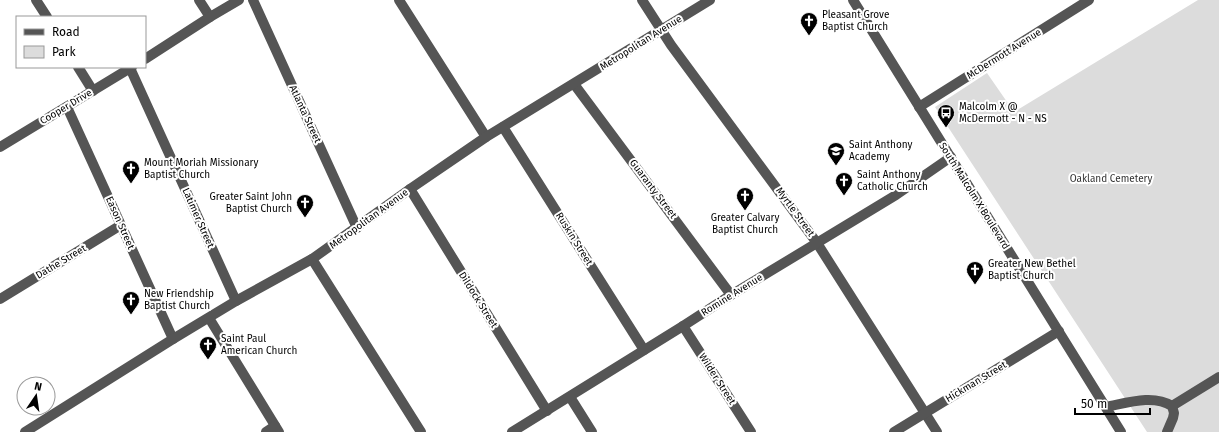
<svg xmlns="http://www.w3.org/2000/svg" width="1219" height="432" font-family="'Fira Sans',sans-serif">
<rect width="100%" height="100%" fill="#fff"/>
<!-- green -->
<polygon fill="#dcdcdc" points="1198,0 1219,0 1219,432 1147,432 935,107 987,73 1014,112"/>
<g fill="none" stroke-linecap="round" stroke-linejoin="round">
<!-- minor -->
<g stroke="#555" stroke-width="10">
<polyline points="36,0 47,17"/>
<polyline points="199,0 210,17"/>
<polyline points="253,0 357,228"/>
<polyline points="399,0 486,137"/>
<polyline points="642,0 671,45 817,243 937,432"/>
<polyline points="853,0 1121,432"/>
<polyline points="145,59 210,17 239,0"/>
<polyline points="78,67 93,91"/>
<polyline points="130,68 236,301"/>
<polyline points="574,84 731,295"/>
<polyline points="67,107 173,339"/>
<polyline points="919,107 1089,0"/>
<polyline points="503,127 644,350"/>
<polyline points="0,147 132,67"/>
<polyline points="410,189 547,411"/>
<polyline points="312,259 421,432"/>
<polyline points="0,299 121,225"/>
<polyline points="209,318 279,432"/>
<polyline points="683,326 751,432"/>
<polyline points="570,397 592,432"/>
<polyline points="1172,406 1219,377"/>
<path d="M1106 407C1127 403 1153 394 1172 406L1174 413 1173 418 1167 432"/>
<polyline points="25,432 173,339 236,301 312,259 410,189 486,137 710,0"/>
<polyline points="266,432 275,426"/>
<polyline points="512,432 683,326 731,295 896,195 951,157"/>
<polyline points="894,432 1059,331"/>
</g>
</g>
<!-- icons -->
<defs>
<symbol id="church-pin" viewBox="-11 -11 22 30"><path d="M0 17L-7.5 6A9.5 9.5 0 1 1 7.5 6Z" fill="#000" stroke="#fff"/><path d="M-1.2-6h2.4v3.5h3.3v2.4h-3.3V6h-2.4V-.1h-3.3v-2.4h3.3Z" fill="#fff"/></symbol>
<symbol id="bus-pin" viewBox="-11 -11 22 30"><path d="M0 17L-7.5 6A9.5 9.5 0 1 1 7.5 6Z" fill="#000" stroke="#fff"/><path d="M-5-6H5V4H4V6H2V4H-2V6H-4V4H-5ZM-3.5-4V0h7V-4ZM-3.5 1.2v1.5H-2V1.2ZM2 1.2v1.5H3.5V1.2Z" fill="#fff"/></symbol>
<symbol id="school-pin" viewBox="-11 -11 22 30"><path d="M0 17L-7.5 6A9.5 9.5 0 1 1 7.5 6Z" fill="#000" stroke="#fff"/><path d="M0-5L7-2L0 1L-7-2ZM-4 1L0 2.5L4 1V4Q0 6-4 4Z" fill="#fff"/></symbol>
</defs>
<g fill-rule="evenodd">
<use href="#church-pin" x="799" y="11" width="20" height="27"/>
<use href="#bus-pin" x="936" y="103" width="20" height="27"/>
<use href="#school-pin" x="826" y="141" width="20" height="27"/>
<use href="#church-pin" x="121" y="159" width="20" height="27"/>
<use href="#church-pin" x="834" y="171" width="20" height="27"/>
<use href="#church-pin" x="735" y="186" width="20" height="27"/>
<use href="#church-pin" x="295" y="193" width="20" height="27"/>
<use href="#church-pin" x="965" y="260" width="20" height="27"/>
<use href="#church-pin" x="121" y="290" width="20" height="27"/>
<use href="#church-pin" x="198" y="335" width="20" height="27"/>
</g>
<g text-anchor="middle" dominant-baseline="central" stroke-width="4" stroke-linejoin="round" paint-order="stroke">
<!-- poi labels -->
<g font-size="10" fill="#000" stroke="#fff" text-anchor="start">
<text x="822" y="15">Pleasant Grove<tspan x="822" dy="12">Baptist Church</tspan></text>
<text x="959" y="107">Malcolm X @<tspan x="959" dy="12">McDermott - N - NS</tspan></text>
<text x="849" y="145">Saint Anthony<tspan x="849" dy="12">Academy</tspan></text>
<text x="144" y="163">Mount Moriah Missionary<tspan x="144" dy="12">Baptist Church</tspan></text>
<text x="857" y="175">Saint Anthony<tspan x="857" dy="12">Catholic Church</tspan></text>
<text x="292" y="197" text-anchor="end">Greater Saint John<tspan x="292" dy="12">Baptist Church</tspan></text>
<text x="745" y="218" text-anchor="middle">Greater Calvary<tspan x="745" dy="12">Baptist Church</tspan></text>
<text x="988" y="264">Greater New Bethel<tspan x="988" dy="12">Baptist Church</tspan></text>
<text x="144" y="294">New Friendship<tspan x="144" dy="12">Baptist Church</tspan></text>
<text x="221" y="339">Saint Paul<tspan x="221" dy="12">American Church</tspan></text>
</g>
<!-- street labels -->
<g font-size="10" fill="#000" stroke="#fff">
<text transform="translate(641 43) rotate(-32)">Metropolitan Avenue</text>
<text transform="translate(1004 54) rotate(-32)">McDermott Avenue</text>
<text transform="translate(66 107) rotate(-31)">Cooper Drive</text>
<text transform="translate(305 114) rotate(65)">Atlanta Street</text>
<text transform="translate(653 189) rotate(53)">Guaranty Street</text>
<text transform="translate(974 196) rotate(58)">South Malcolm X Boulevard</text>
<text transform="translate(795 212) rotate(54)">Myrtle Street</text>
<text transform="translate(198 218) rotate(66)">Latimer Street</text>
<text transform="translate(369 219) rotate(-36)">Metropolitan Avenue</text>
<text transform="translate(120 223) rotate(66)">Eason Street</text>
<text transform="translate(574 239) rotate(58)">Ruskin Street</text>
<text transform="translate(61 262) rotate(-31)">Dathe Street</text>
<text transform="translate(732 295) rotate(-32)">Romine Avenue</text>
<text transform="translate(478 300) rotate(58)">Dildock Street</text>
<text transform="translate(717 379) rotate(57)">Wilder Street</text>
<text transform="translate(976 382) rotate(-31)">Hickman Street</text>
</g>
<!-- park labels -->
<g font-size="10" fill="#333" stroke="#fff">
<text x="1111" y="179">Oakland Cemetery</text>
</g>
</g>
<!-- legend -->
<rect x="16" y="16" width="130" height="52" fill="#ffffff" stroke="#999999"/>
<rect x="24" y="29" width="20" height="6" fill="#555555" stroke="#999999"/>
<text x="52" y="36" font-size="12" fill="#000000">Road</text>
<rect x="24" y="46" width="20" height="12" fill="#dcdcdc" stroke="#999999"/>
<text x="52" y="56" font-size="12" fill="#000000">Park</text>
<!-- north arrow -->
<g transform="translate(36 396) rotate(13)"><circle r="19" fill="#ffffff" stroke="#999999"/>
<path d="M0-3L7 15L0 10L-7 15Z" fill="#000000"/>
<text y="-6" font-size="11" font-weight="bold" text-anchor="middle" fill="#000000">N</text>
</g>
<!-- scale -->
<path d="M1075 408v6h75v-6" fill="none" stroke="#000000" stroke-width="2"/>
<text x="1081" y="408" font-size="12" fill="#000000" stroke="#ffffff" stroke-width="3" paint-order="stroke">50 m</text>
</svg>
